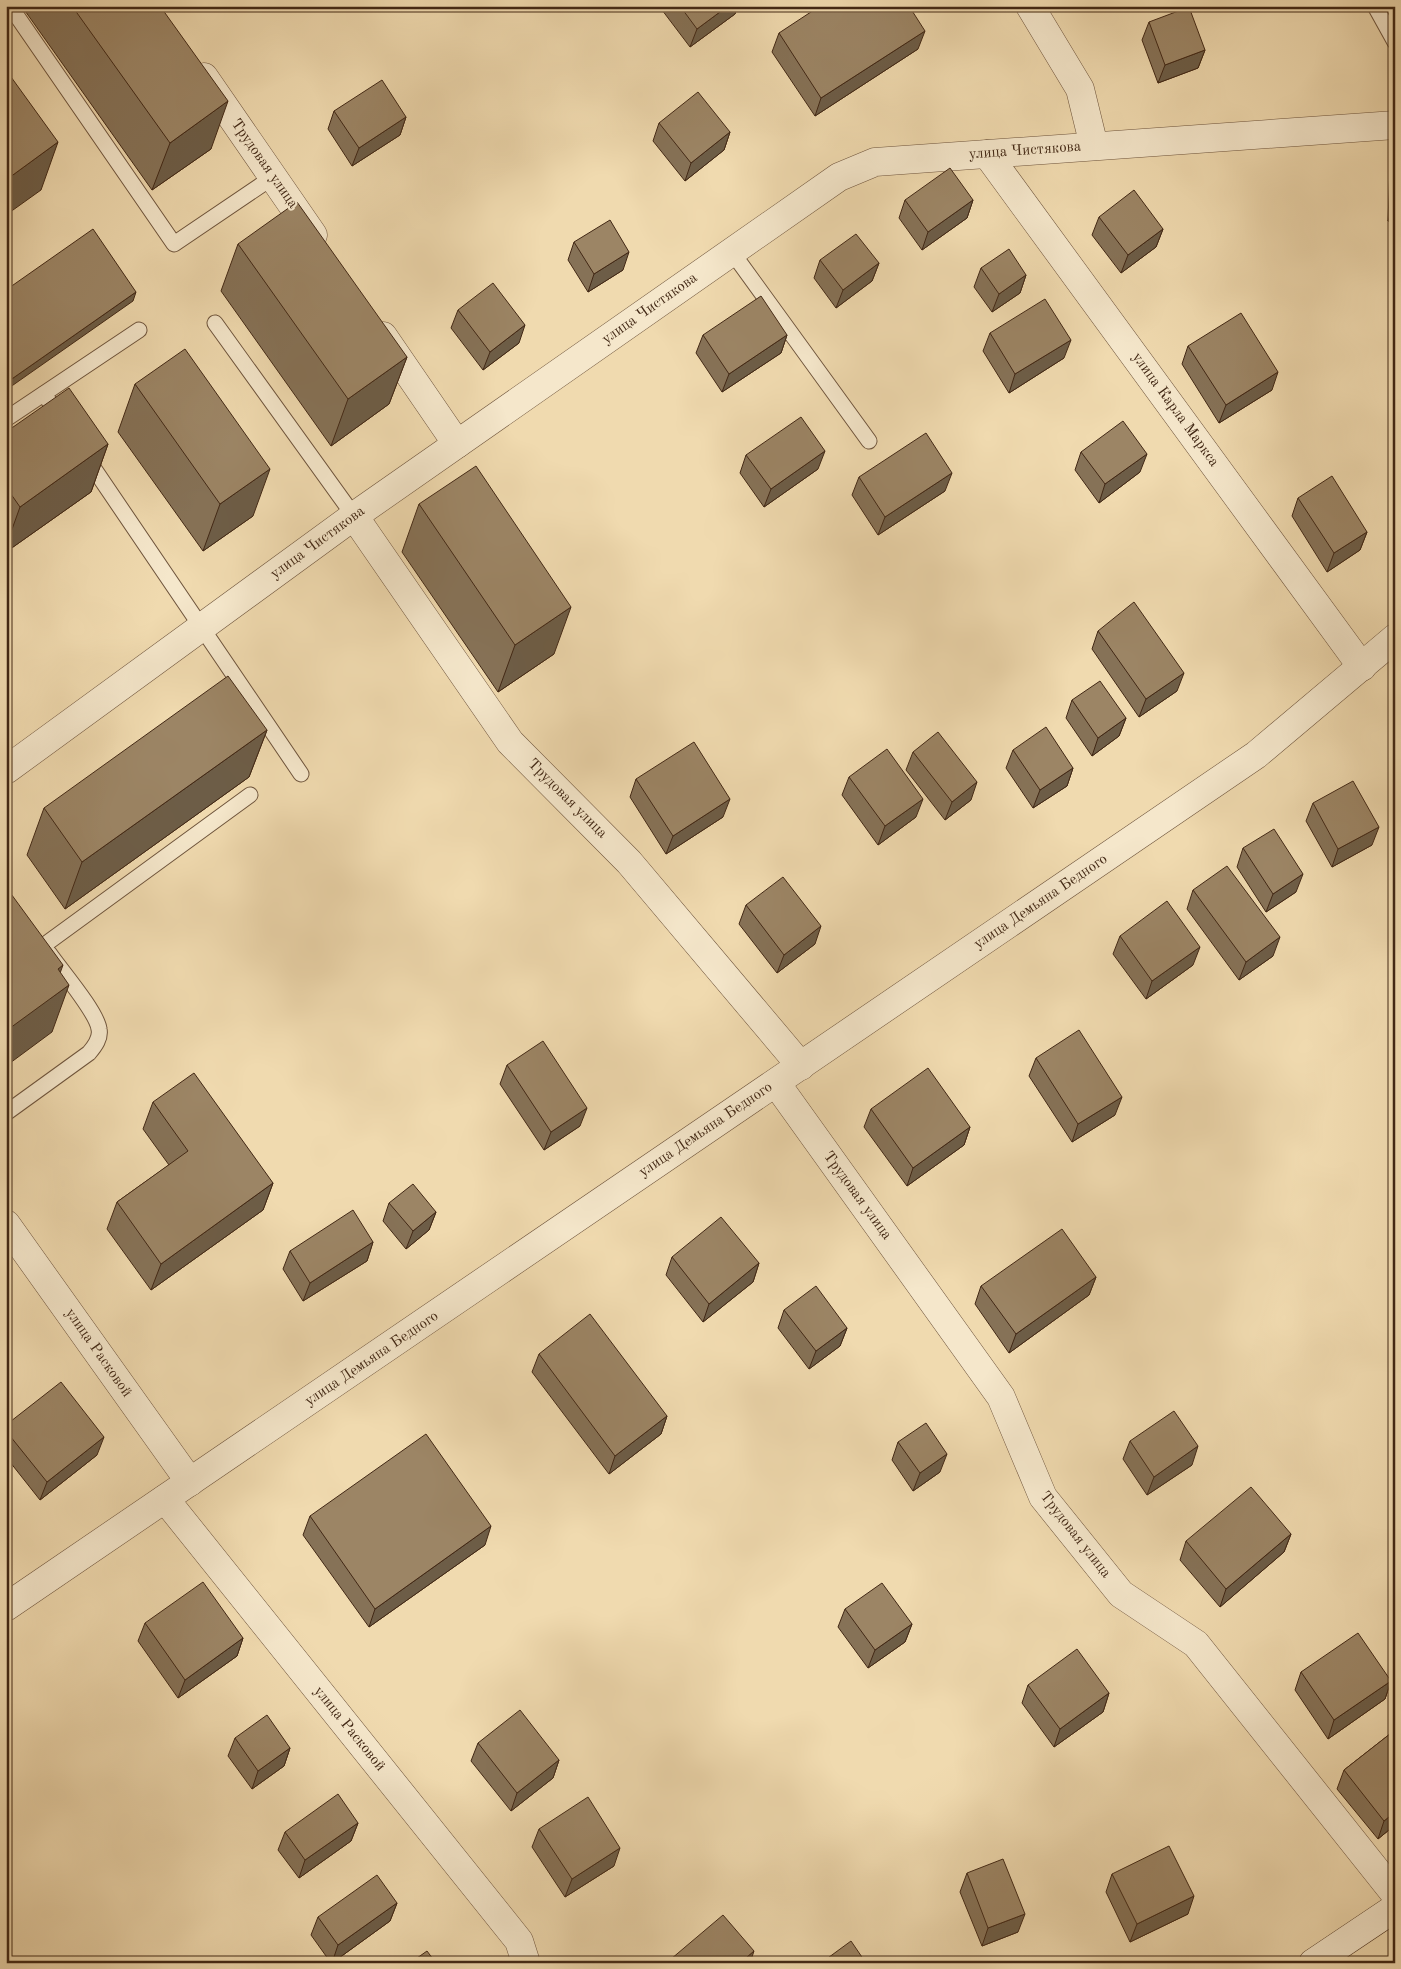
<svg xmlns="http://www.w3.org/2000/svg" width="1401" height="1969" font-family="'Old Standard TT',serif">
<rect width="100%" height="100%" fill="#f0daaf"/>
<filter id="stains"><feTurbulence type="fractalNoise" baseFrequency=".004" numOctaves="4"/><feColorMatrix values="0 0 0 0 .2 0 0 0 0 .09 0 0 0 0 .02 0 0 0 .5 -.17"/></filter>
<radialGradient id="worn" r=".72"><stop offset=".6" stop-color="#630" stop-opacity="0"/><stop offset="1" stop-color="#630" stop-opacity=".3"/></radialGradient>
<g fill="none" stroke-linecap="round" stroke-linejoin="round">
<defs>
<g id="lane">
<polyline points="10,6 174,244 273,177"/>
<polyline points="1375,6 1395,42"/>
<polyline points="732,252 869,441"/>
<polyline points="215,323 354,516"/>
<polyline points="44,394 60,417"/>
<polyline points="6,419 139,330"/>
<polyline points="86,457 301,774"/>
<polyline points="43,946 250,795"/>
<path d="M6 1113 89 1053C95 1046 101 1038 99 1029 97 1012 60 969 49 953"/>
</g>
<g id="street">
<polyline points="1030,6 1080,89 1094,146"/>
<polyline points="204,77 313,235"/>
<polyline points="987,154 1362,667"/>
<polyline points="383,336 457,444"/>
<polyline points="354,516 510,742 629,862 801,1066"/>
<polyline points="6,770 354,516 839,177 875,162 1395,125"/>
<polyline points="776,1083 1001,1397 1043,1497 1121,1594 1196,1644 1395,1894"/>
<polyline points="6,1224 190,1482"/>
<polyline points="165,1499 519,1941 526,1963"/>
<polyline points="6,1607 1256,755 1395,638"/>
</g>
<polyline id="secondary" points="1313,1963 1395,1908"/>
</defs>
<!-- lane casing -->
<use href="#lane" stroke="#6e543c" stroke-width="17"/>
<!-- street casing -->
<use href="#street" stroke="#6e543c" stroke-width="29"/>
<!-- secondary casing -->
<use href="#secondary" stroke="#422815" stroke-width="29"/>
<!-- lane -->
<use href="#lane" stroke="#f5e7cb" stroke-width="15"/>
<!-- street -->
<use href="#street" stroke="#f5e7cb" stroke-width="28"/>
<!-- secondary -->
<use href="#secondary" stroke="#f5e7cb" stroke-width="28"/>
</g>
<!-- wall -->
<g fill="#867257" stroke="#422815">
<polygon points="23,6 160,6 211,149 152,190 23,8"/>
<polygon points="659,6 738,6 735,14 690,47"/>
<polygon points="1149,22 1205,50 1198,68 1158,83 1142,40"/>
<polygon points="779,33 918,49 815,116 772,52"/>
<polygon points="334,111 406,117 400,135 352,166 328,129"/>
<polygon points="659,123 730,132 724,150 685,181 653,141"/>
<polygon points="1395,154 1395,221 1388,221 1390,167"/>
<polygon points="905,200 973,200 967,218 922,250 899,218"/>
<polygon points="1099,217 1163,229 1156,247 1121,273 1092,235"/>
<polygon points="574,242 623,270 588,292 568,260"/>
<polygon points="238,244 407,357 389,404 331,446 221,291"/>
<polygon points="820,260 879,263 872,281 836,308 814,278"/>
<polygon points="981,268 1026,275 1020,293 992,312 974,287"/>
<polygon points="458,310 519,343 483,370 451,328"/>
<polygon points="990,333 1064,358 1009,393 983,351"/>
<polygon points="703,335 787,335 781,353 722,392 696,353"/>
<polygon points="1188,346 1272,390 1219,423 1182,364"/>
<polygon points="135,384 253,516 203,551 118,432"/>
<polygon points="6,432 108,444 91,492 6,552"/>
<polygon points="1081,452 1140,472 1099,503 1075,470"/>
<polygon points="746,455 818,469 764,507 740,473"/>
<polygon points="859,477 945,491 878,535 852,495"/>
<polygon points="1298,498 1367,532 1360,550 1327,572 1292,516"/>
<polygon points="419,504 554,654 498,692 402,552"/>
<polygon points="1098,631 1177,691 1139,717 1092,649"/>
<polygon points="1072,700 1126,718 1119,736 1092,756 1066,718"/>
<polygon points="267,730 249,777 65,909 27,855 44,808"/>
<polygon points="1013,750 1073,768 1067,786 1033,808 1006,768"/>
<polygon points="913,752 971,800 945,820 906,770"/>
<polygon points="849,777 916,817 878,845 842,795"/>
<polygon points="636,779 723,817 666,854 630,797"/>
<polygon points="1395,781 1395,801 1390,794"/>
<polygon points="1313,803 1372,845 1332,867 1306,821"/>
<polygon points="1243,848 1296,892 1266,912 1237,867"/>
<polygon points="1193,890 1273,956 1239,980 1187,909"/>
<polygon points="746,905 815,944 777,973 739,924"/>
<polygon points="1120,936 1193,965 1146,999 1113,954"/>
<polygon points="1036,1058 1115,1115 1072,1142 1029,1076"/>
<polygon points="507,1065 580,1126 544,1150 500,1084"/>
<polygon points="153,1102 273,1183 263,1210 151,1290 107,1229 117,1202 169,1165 143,1129"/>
<polygon points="871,1109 970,1127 964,1145 907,1186 864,1127"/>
<polygon points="389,1203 436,1212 429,1230 406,1249 383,1221"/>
<polygon points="373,1242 367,1261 303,1301 283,1269 290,1251"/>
<polygon points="672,1257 759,1263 753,1282 703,1322 666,1275"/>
<polygon points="1096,1277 1089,1295 1009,1353 975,1304 981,1286"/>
<polygon points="784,1310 847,1328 840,1346 809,1369 778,1328"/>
<polygon points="539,1354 667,1416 661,1434 609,1474 532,1372"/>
<polygon points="6,1425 97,1455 40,1500 6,1457"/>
<polygon points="1130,1441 1192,1465 1147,1495 1123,1459"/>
<polygon points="898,1442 940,1472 913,1491 892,1460"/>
<polygon points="310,1516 485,1545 369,1627 303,1535"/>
<polygon points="1291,1534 1284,1552 1220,1607 1180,1560 1186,1541"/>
<polygon points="845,1609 912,1624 905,1642 868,1668 838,1627"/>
<polygon points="145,1623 243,1638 237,1656 178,1698 138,1641"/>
<polygon points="1301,1672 1391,1681 1385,1699 1328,1739 1295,1690"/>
<polygon points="1028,1685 1109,1693 1103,1712 1054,1747 1022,1703"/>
<polygon points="1395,1730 1395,1825 1378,1839 1337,1789 1344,1770"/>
<polygon points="235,1738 290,1748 284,1766 252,1789 228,1756"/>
<polygon points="478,1743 559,1760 553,1778 511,1811 471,1761"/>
<polygon points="358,1823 351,1841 299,1878 278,1850 285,1832"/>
<polygon points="539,1829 614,1866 565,1897 532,1847"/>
<polygon points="967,1873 1018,1932 982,1946 960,1892"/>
<polygon points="1112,1874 1188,1914 1130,1942 1106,1892"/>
<polygon points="397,1903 390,1921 332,1963 331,1963 311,1935 318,1917"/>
<polygon points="671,1959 750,1963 669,1963"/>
</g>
<!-- shaded-wall -->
<g fill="#6d5d47" stroke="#422815">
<polygon points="728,6 738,6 735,14 690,47 697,29"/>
<polygon points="925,31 918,49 815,116 821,98"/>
<polygon points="1205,50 1198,68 1158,83 1165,65"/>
<polygon points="228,101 211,149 152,190 170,143"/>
<polygon points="406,117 400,135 352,166 359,148"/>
<polygon points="730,132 724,150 685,181 691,163"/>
<polygon points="58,142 41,190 6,215 6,180"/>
<polygon points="973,200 967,218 922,250 928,232"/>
<polygon points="1394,203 1395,203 1395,221 1388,221"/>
<polygon points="1163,229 1156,247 1121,273 1128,255"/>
<polygon points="629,252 623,270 588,292 594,274"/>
<polygon points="879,263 872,281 836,308 843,290"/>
<polygon points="1026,275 1020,293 992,312 999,294"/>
<polygon points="136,292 133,301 6,390 6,383"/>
<polygon points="525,325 519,343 483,370 490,352"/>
<polygon points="787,335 781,353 722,392 729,374"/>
<polygon points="1071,340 1064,358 1009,393 1015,374"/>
<polygon points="407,357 389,404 331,446 348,399"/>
<polygon points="1278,372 1272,390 1219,423 1226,405"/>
<polygon points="108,444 91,492 6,552 6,546 20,507"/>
<polygon points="825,451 818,469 764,507 771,489"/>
<polygon points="1147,454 1140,472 1099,503 1105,484"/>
<polygon points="270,469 253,516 203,551 220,504"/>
<polygon points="952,473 945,491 878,535 885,517"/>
<polygon points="1367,532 1360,550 1327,572 1334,553"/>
<polygon points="571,607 554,654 498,692 515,645"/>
<polygon points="1184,673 1177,691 1139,717 1146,699"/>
<polygon points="1126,718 1119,736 1092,756 1098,738"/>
<polygon points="267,730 249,777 65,909 82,862"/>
<polygon points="1073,768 1067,786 1033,808 1040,790"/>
<polygon points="977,782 971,800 945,820 952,802"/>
<polygon points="730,799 723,817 666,854 673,836"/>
<polygon points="923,799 916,817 878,845 885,826"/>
<polygon points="1379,827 1372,845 1332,867 1338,849"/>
<polygon points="1303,874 1296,892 1266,912 1273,894"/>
<polygon points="821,926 815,944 777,973 784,955"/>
<polygon points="1280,937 1273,956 1239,980 1246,962"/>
<polygon points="1200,947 1193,965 1146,999 1152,981"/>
<polygon points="63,965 51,998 69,985 52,1032 6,1066 6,1031 58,969"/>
<polygon points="1122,1097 1115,1115 1072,1142 1078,1124"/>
<polygon points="587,1108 580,1126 544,1150 551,1132"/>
<polygon points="970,1127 964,1145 907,1186 913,1168"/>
<polygon points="273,1183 263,1210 151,1290 161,1264"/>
<polygon points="436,1212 429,1230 406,1249 413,1231"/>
<polygon points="373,1242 367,1261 303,1301 310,1283"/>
<polygon points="759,1263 753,1282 703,1322 709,1304"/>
<polygon points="1096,1277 1089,1295 1009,1353 1016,1334"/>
<polygon points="847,1328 840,1346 809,1369 816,1351"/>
<polygon points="667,1416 661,1434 609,1474 615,1456"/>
<polygon points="104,1437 97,1455 40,1500 47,1482"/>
<polygon points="1198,1446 1192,1465 1147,1495 1154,1477"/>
<polygon points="947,1454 940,1472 913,1491 920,1473"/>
<polygon points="491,1526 485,1545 369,1627 375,1609"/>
<polygon points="1291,1534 1284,1552 1220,1607 1226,1589"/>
<polygon points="912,1624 905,1642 868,1668 875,1650"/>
<polygon points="243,1638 237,1656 178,1698 185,1680"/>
<polygon points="1391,1681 1385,1699 1328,1739 1334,1720"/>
<polygon points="1109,1693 1103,1712 1054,1747 1060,1729"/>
<polygon points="290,1748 284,1766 252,1789 258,1771"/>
<polygon points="559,1760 553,1778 511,1811 517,1793"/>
<polygon points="1395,1812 1395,1825 1378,1839 1384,1821"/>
<polygon points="358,1823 351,1841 299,1878 305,1860"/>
<polygon points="620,1848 614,1866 565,1897 572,1879"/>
<polygon points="1194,1896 1188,1914 1130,1942 1137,1924"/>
<polygon points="397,1903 390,1921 332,1963 338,1945"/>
<polygon points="1025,1914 1018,1932 982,1946 988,1928"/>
<polygon points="754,1951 750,1963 740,1963"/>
</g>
<!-- building -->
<g fill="#9c8565" stroke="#422815">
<polygon points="72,6 160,6 228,101 170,143"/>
<polygon points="680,6 728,6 697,29"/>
<polygon points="820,6 909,6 925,31 821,98 779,33"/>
<polygon points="1189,7 1205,50 1165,65 1149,22"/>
<polygon points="6,70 58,142 6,180"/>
<polygon points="382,80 406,117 359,148 334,111"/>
<polygon points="698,92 730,132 691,163 659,123"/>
<polygon points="950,168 973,200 928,232 905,200"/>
<polygon points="1134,190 1163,229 1128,255 1099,217"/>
<polygon points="297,202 407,357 348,399 238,244"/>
<polygon points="610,220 629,252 594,274 574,242"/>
<polygon points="93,229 136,292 6,383 6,290"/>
<polygon points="856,234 879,263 843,290 820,260"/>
<polygon points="1009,249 1026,275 999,294 981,268"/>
<polygon points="493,283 525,325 490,352 458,310"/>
<polygon points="761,296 787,335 729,374 703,335"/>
<polygon points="1045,299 1071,340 1015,374 990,333"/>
<polygon points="1241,313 1278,372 1226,405 1188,346"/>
<polygon points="185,349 270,469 220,504 135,384"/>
<polygon points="69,388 108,444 20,507 6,487 6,432"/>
<polygon points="801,417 825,451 771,489 746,455"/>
<polygon points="1123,421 1147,454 1105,484 1081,452"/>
<polygon points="926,433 952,473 885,517 859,477"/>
<polygon points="476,466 571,607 515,645 419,504"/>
<polygon points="1332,476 1367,532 1334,553 1298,498"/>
<polygon points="1134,602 1184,673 1146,699 1098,631"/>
<polygon points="228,676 267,730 82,862 44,808"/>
<polygon points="1100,681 1126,718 1098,738 1072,700"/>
<polygon points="1046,727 1073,768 1040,790 1013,750"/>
<polygon points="938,732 977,782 952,802 913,752"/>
<polygon points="694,742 730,799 673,836 636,779"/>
<polygon points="887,749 923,799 885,826 849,777"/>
<polygon points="1353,781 1379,827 1338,849 1313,803"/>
<polygon points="1274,829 1303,874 1273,894 1243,848"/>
<polygon points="1227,866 1280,937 1246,962 1193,890"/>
<polygon points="783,877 821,926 784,955 746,905"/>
<polygon points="6,887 63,965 58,969 69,985 6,1031"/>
<polygon points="1167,901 1200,947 1152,981 1120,936"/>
<polygon points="1079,1030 1122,1097 1078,1124 1036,1058"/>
<polygon points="543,1041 587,1108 551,1132 507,1065"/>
<polygon points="928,1068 970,1127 913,1168 871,1109"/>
<polygon points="194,1073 273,1183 161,1264 117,1202 188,1151 153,1102"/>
<polygon points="413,1184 436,1212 413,1231 389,1203"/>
<polygon points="353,1210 373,1242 310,1283 290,1251"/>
<polygon points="721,1217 759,1263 709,1304 672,1257"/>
<polygon points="1062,1229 1096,1277 1016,1334 981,1286"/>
<polygon points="816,1286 847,1328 816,1351 784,1310"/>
<polygon points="590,1314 667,1416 615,1456 539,1354"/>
<polygon points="61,1382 104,1437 47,1482 6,1431 6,1425"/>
<polygon points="1174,1411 1198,1446 1154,1477 1130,1441"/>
<polygon points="926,1423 947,1454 920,1473 898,1442"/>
<polygon points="426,1434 491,1526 375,1609 310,1516"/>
<polygon points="1251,1487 1291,1534 1226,1589 1186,1541"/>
<polygon points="203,1582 243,1638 185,1680 145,1623"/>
<polygon points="882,1583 912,1624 875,1650 845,1609"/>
<polygon points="1358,1633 1391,1681 1334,1720 1301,1672"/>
<polygon points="1077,1649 1109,1693 1060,1729 1028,1685"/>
<polygon points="520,1710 559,1760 517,1793 478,1743"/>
<polygon points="267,1715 290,1748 258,1771 235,1738"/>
<polygon points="1395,1730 1395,1812 1384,1821 1344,1770"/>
<polygon points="338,1794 358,1823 305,1860 285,1832"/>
<polygon points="588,1797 620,1848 572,1879 539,1829"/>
<polygon points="1169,1846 1194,1896 1137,1924 1112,1874"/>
<polygon points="1003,1859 1025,1914 988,1928 967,1873"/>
<polygon points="377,1875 397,1903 338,1945 318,1917"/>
<polygon points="723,1915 754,1951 740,1963 674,1963 671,1959"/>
<polygon points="851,1941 866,1963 821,1963"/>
<polygon points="427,1951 436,1963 410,1963"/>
</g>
<g text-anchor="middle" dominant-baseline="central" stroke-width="4.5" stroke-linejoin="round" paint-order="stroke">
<!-- street labels -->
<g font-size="15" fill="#422815" stroke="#f5e7cb">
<text transform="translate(1025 151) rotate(-4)">улица Чистякова</text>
<text transform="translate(264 164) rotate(55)">Трудовая улица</text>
<text transform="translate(650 309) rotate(-35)">улица Чистякова</text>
<text transform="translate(1175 410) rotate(54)">улица Карла Маркса</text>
<text transform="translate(318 543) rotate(-36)">улица Чистякова</text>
<text transform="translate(567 799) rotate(45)">Трудовая улица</text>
<text transform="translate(1041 902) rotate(-34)">улица Демьяна Бедного</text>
<text transform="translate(706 1130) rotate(-34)">улица Демьяна Бедного</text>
<text transform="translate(857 1196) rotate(54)">Трудовая улица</text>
<text transform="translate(98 1353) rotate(55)">улица Расковой</text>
<text transform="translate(372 1359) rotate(-34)">улица Демьяна Бедного</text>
<text transform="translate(1075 1535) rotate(52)">Трудовая улица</text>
<text transform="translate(349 1729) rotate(51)">улица Расковой</text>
</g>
</g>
<!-- margin -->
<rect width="1401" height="1969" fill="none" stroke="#f0daaf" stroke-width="25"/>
<rect x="8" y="8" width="1386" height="1954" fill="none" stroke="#422815" stroke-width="2.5"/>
<rect x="12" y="12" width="1376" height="1944" fill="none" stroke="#422815"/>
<rect width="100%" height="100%" filter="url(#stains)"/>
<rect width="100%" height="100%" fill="url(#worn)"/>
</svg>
